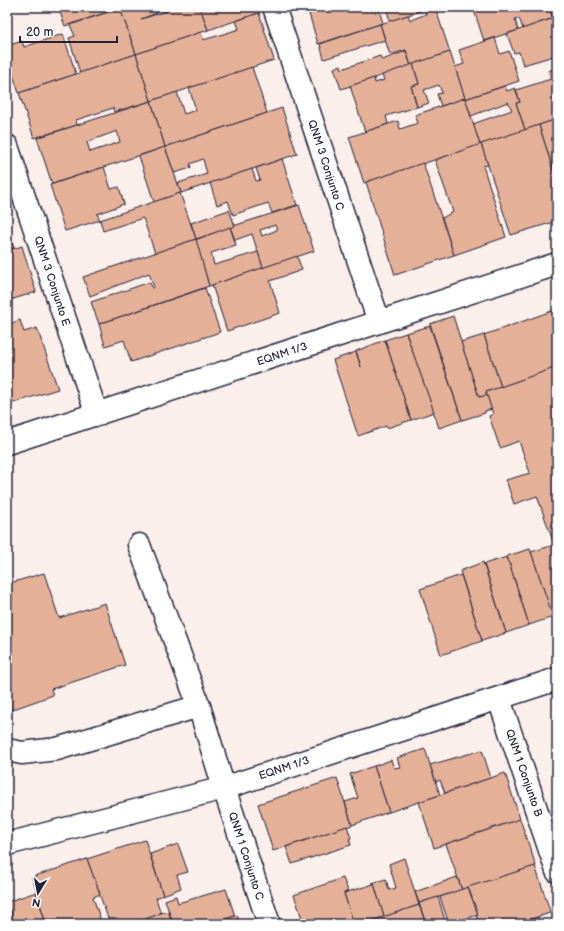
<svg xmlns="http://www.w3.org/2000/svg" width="564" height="931" font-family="'Balsamiq Sans',sans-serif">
<rect width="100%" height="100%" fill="#faefea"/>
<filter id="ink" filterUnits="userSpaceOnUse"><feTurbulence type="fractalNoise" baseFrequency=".025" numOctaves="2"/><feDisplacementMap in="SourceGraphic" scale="8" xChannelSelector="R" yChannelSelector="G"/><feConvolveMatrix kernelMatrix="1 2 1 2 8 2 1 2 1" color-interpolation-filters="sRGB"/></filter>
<g filter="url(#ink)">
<!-- building -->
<g fill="#e5b098" stroke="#22223b" fill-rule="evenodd">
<polygon points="58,7 120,7 120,8 65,26"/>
<polygon points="123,7 155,7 157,13 141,19 167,11 166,7 200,7 208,30 136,54 120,8"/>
<polygon points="200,7 257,7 259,13 208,30"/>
<polygon points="307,7 378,7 383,23 318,44"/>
<polygon points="386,7 433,7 390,21"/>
<polygon points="435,7 450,52 411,66 406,50 390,55 380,24 408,15 410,20 411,20 426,14 425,10"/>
<polygon points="473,7 549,7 553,18 523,29 519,18 515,19 518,30 484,41"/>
<polygon points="120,8 136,54 80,73 69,38 75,36 70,25"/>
<polygon points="259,13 274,60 151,101 136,54 201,32 203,40 217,36 239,29 236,21"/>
<polygon points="557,17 557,55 523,65 519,52 514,53 507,34"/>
<polygon points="380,24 385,40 324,59 320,44"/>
<polygon points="63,34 76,74 19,93 7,57 7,46 22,41 24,47"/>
<polygon points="495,38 500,54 509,51 519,81 465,99 455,67 464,64 459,50"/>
<polygon points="406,51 411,66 341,89 334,68 341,65 342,69 380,56 382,60"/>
<polygon points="450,52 465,98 441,106 437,94 442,93 439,85 424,90 429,103 417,107 411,86 419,84 413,64"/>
<polygon points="136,54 151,101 114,112 113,108 76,120 77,125 34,138 19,93"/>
<polygon points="413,64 419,84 411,86 417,107 386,116 388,124 365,132 350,86 374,78 375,83 384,80 382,75"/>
<polygon points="252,67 267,113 165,147 151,101 177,92 184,114 196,110 189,88"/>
<polygon points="557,68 557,119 525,130 516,103 520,102 516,90 551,79 548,71"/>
<polygon points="505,86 507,91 515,88 520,102 516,103 525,130 480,145 473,124 512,110 508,102 471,116 465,99"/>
<polygon points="465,98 480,145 364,183 349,137 398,121 400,129 418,123 415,115"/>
<path d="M151 101 165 147 52 184 37 138ZM117 131 120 142 90 152 87 142Z"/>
<polygon points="282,108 297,154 181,193 178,183 207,174 203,159 190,164 191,168 174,173 165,147"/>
<polygon points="557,119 557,182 539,125"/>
<polygon points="539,125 557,182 557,221 511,235 481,144"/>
<polygon points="481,144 488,165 483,166 506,237 454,255 442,218 453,212 435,160"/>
<polygon points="165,147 181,193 154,202 139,156"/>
<polygon points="282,159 297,205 272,213 268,203 233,215 228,201 217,205 210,183 252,169 256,181 260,180 256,168"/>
<polygon points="423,163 454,255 395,275 366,182"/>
<polygon points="104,167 111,189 119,187 124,204 97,214 100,220 65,231 50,185"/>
<polygon points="180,193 196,239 155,253 143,218 103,231 100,220"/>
<path d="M299 205 314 251 263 268 252 234 235 240 230 227ZM275 225 277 230 262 236 260 230Z"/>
<polygon points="229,210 235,226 196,239 191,223"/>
<polygon points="230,227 236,245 211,253 214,265 258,252 263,268 209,286 195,240"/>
<polygon points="7,228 14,248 7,251"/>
<polygon points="196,239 209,286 99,324 91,302 150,282 152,288 154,287 149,273 90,296 83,277"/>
<polygon points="22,246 36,292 7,301 7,251"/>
<polygon points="297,256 302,270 270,281 280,313 227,331 212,285"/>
<polygon points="205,288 220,332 131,362 124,340 105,346 99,324"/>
<polygon points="552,311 557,325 557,368 501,387 484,335"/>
<polygon points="453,316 479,397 487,395 492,409 485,411 485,413 462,420 430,324"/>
<polygon points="20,320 24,332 37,328 58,389 7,405 7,325"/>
<polygon points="430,326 462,420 439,428 406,333"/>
<polygon points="406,333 434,412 411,420 385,340"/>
<polygon points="484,335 501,387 486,392 487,395 479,397 461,342"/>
<polygon points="385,340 411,420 387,428 386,426 358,436 333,360 356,352 361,367 356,351"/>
<polygon points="557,367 557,540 553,541 537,496 514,504 506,480 530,473 519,441 500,448 489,416 493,414 486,392"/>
<polygon points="557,540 557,631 531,552 554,545 553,541"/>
<polygon points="530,549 553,617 529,625 507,556"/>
<polygon points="507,557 529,625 506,633 484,564"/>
<polygon points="483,562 506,633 482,641 460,571"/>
<polygon points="44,573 59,618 105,603 125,665 51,689 53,695 11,710 7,696 7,584"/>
<polygon points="461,575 482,641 441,655 420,589"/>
<polygon points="425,749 440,795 389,812 374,766 391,760 394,768 400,767 397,758"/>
<polygon points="482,750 491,778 445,793 440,780 436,782 430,765"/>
<polygon points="374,766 389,812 352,825 345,802 358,798 350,774"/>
<polygon points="505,773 520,819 434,848 419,802"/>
<polygon points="337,778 352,825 273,851 258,804"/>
<polygon points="520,819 536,866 462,890 446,844"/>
<polygon points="347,826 351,838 349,839 351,845 292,864 286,847"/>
<polygon points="145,840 163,895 156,898 161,914 133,924 110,924 87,859"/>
<polygon points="178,844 188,872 177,875 181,888 163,895 150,854"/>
<polygon points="404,858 419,905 384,917 374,884 372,883 386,879 389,890 396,888 389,864"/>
<polygon points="87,859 100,894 93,897 102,924 46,924 32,877"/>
<polygon points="535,866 550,911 550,913 515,924 479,924 476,915 478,915 468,887"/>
<polygon points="457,877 462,890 419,903 415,892"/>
<polygon points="343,878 348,891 344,893 354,924 304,924 294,895"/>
<polygon points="374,884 384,917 363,924 354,924 344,893"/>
<polygon points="468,887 478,915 457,921 458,924 449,924 440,897"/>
<polygon points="226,889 235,916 210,924 173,924 165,900 176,896 178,903"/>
<polygon points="36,892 46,924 15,924 7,902"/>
<polygon points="438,897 446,924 426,924 419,903"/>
<polygon points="419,905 426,924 363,924 377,919"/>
<polygon points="168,911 173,924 133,924 161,913"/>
<polygon points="237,915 240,924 210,924 235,916"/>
<polygon points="538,917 540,924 515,924"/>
</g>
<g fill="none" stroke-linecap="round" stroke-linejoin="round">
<defs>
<g id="minor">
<polyline points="274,7 379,322"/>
<polyline points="7,146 97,415"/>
<polyline points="7,443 557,264"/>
<polyline points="139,545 199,706"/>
<polyline points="499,699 557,871"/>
<polyline points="7,750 22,753 57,749 199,706 224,788 269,924"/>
<polyline points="7,844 224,788 557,679"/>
</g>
</defs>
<!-- minor casing -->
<use href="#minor" stroke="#22223b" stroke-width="25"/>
<!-- minor -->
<use href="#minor" stroke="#fff" stroke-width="22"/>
</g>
</g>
<g text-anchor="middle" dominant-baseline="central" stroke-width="3" stroke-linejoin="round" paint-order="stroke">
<!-- street labels -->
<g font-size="11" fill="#22223b" stroke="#fff">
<text transform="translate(326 165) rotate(72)">QNM 3 Conjunto C</text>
<text transform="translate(52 281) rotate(72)">QNM 3 Conjunto E</text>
<text transform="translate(282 354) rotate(-18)">EQNM 1/3</text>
<text transform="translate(284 768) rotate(-18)">EQNM 1/3</text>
<text transform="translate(524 773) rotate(71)">QNM 1 Conjunto B</text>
<text transform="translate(246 856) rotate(72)">QNM 1 Conjunto C</text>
</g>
</g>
<!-- margin -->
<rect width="564" height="931" fill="none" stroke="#fff" stroke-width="24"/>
<rect x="12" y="12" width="540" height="907" fill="none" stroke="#22223b" stroke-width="1.5" filter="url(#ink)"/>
<!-- north arrow -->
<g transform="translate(38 893) rotate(190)" stroke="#ffffff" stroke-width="3" paint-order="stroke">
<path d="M0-3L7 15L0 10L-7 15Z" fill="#22223b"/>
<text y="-6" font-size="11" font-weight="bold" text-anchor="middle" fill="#22223b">N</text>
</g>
<!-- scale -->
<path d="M20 36v6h97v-6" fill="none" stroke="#22223b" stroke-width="2"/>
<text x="26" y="36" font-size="12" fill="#22223b" stroke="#ffffff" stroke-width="3" paint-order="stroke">20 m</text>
</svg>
